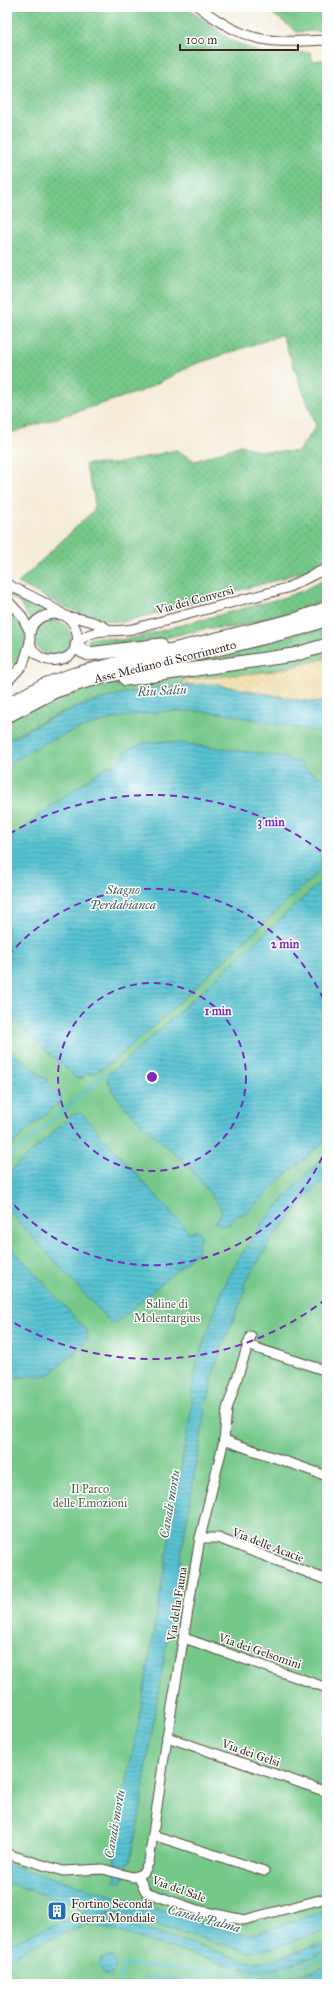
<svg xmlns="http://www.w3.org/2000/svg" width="334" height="1991" font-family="'IM FELL Great Primer',serif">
<defs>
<pattern id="grass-dots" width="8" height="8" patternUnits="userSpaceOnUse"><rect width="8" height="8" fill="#76c88a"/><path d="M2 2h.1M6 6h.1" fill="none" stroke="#62a370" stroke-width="1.8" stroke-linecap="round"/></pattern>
<pattern id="sand-dots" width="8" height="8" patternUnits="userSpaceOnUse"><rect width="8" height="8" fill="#eeda9e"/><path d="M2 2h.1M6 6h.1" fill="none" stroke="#cdbb88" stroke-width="1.8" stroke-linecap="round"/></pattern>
<pattern id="water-rules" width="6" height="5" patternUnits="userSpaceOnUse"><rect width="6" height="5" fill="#57c2d2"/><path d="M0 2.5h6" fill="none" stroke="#499eaa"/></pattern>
</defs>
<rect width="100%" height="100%" fill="#fff"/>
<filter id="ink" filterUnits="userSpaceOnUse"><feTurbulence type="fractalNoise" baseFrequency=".025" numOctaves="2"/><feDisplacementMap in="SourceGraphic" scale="8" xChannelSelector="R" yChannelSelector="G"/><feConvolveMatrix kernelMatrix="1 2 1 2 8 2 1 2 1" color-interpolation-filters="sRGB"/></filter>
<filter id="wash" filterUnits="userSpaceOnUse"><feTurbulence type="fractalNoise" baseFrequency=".012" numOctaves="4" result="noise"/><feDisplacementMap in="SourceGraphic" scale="16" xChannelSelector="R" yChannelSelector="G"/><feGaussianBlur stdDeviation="0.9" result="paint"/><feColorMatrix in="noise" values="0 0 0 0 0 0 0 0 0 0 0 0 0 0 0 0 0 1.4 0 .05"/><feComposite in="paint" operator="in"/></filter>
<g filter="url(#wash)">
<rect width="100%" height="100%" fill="#f5ecd9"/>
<!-- grass -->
<g fill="url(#grass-dots)" stroke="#587954">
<path d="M7 7H186L232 41 264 54 310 52 313 61 327 59V560L316 567 277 580 123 622C86 622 50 599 18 583L94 510V496L85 464H115L176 450 195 461 241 445 259 451 298 452 316 426 282 335 193 365 142 391 7 434Z"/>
<polygon points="327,578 327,600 278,617 232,628 209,628 151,641 96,648 87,646 88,639 100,637 120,640 137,637 282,598 302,591"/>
<polygon points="7,590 44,609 43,611 30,621 20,603 7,594"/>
<circle cx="53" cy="638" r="18"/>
<polygon points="327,625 327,640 296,650 168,667"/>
<path d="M327 650V658C280 672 232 676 183 680V685L127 692 7 741V720C42 704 74 691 113 684Z"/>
</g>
<!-- sand -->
<path fill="url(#sand-dots)" stroke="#94825e" d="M327 658V703C278 699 232 682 183 685V680L276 671Z"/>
<!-- green -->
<g fill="#76c88a" stroke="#587954">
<polygon points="264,7 327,7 327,30 297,32"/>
<path d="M7 606C27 622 30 644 19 667L7 659Z"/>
<path d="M110 697 327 704V1984H7V741C39 720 73 707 110 697Z"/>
</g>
<!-- water -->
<g fill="url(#water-rules)" stroke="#497678">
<path d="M214 684 303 701 327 703V732C296 730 268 722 238 716 157 701 75 720 7 765V741C77 701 133 685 214 684Z"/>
<polygon points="163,741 280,756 299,762 307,770 327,780 327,864 153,1027 113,1061 95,1073 87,1073 81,1079 77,1079 7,1014 7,840 34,821 40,814 107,766 118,764 128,749 146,743"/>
<path d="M327 876V1140L282 1178 246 1214 236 1216 229 1225 219 1226 215 1222 221 1213V1209C211 1195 201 1181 189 1168 170 1147 108 1101 107 1075L125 1061Z"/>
<path d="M7 1048 47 1080C50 1087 57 1091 62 1097L58 1104 21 1136 7 1151Z"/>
<polygon points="79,1113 82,1114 190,1233 196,1230 200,1233 201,1239 198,1242 199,1247 197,1252 118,1322 112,1323 109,1321 7,1209 7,1174 72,1115"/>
<polygon points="327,1153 327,1177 307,1196 272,1239 244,1285 245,1292 222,1347 214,1371 209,1396 204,1404 205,1411 148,1755 139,1820 130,1860 122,1882 115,1881 117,1868 114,1858 120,1834 120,1813 138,1726 192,1403 192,1390 198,1359 223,1288 238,1260 264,1220"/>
<polygon points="7,1242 88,1332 87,1341 49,1375 7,1378"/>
<path d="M7 1864 217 1927 247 1934H253L327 1910V1930L271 1949 250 1952 122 1915 110 1913 104 1916 250 1962 268 1961 327 1942V1952L270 1971H252L224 1964 101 1927 94 1922 31 1947 7 1960V1945C32 1931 60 1925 86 1911L83 1907 7 1883Z"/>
<polygon points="108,1956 112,1956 115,1961 115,1969 109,1975 104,1974 99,1966 101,1960"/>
<polygon points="327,1966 327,1981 290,1978"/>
</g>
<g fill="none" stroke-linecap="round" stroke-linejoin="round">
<!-- stream -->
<g stroke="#57c2d2" stroke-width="2.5">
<polyline points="7,1160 104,1075 107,1075"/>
<polyline points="115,1964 128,1965"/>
<polyline points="146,1977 263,1984"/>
<polyline points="120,1984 121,1972 128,1965 269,1976 327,1957"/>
</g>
</g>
</g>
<g filter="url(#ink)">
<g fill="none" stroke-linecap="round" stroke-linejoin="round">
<defs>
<g id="minor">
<path d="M199 7C247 44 269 43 327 40"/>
<path d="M7 584C28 595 50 604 68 618 73 622 76 628 77 634 83 665 33 671 30 640 28 620 45 612 62 615"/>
<polyline points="7,600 21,615 30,632"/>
<path d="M67 617C82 618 97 622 110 630"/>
<path d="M77 642C94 628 105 632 125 630 131 630 137 628 143 626L287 588 327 568"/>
<polyline points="7,682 23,665 30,642"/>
<polyline points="247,1345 327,1371"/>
<polyline points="224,1440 327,1476"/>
<polyline points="200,1538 218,1538 327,1580"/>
<polyline points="184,1638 327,1688"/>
<polyline points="167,1737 327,1792"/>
<polyline points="153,1835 264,1871"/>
<polyline points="7,1854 63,1871 103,1869 132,1877 138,1876 146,1892 197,1910 244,1920 327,1898"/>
<polyline points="138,1876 144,1872 149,1862 167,1737 200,1538 224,1440 227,1409 251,1336"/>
</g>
<g id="highway">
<polyline points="77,645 82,651 89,654 161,645"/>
<polyline points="126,679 293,655 327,645"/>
<polyline points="7,705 44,685 75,674 298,619 327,608"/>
<path id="s1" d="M7 716 55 691 83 682 266 637 302 628 327 619"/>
</g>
</defs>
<!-- minor casing -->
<use href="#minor" stroke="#57473a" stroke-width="11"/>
<!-- highway casing -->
<use href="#highway" stroke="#57473a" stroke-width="15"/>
<!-- minor -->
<use href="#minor" stroke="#fff" stroke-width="9"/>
<!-- highway -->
<use href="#highway" stroke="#fff" stroke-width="13"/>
</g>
</g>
<!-- distance rings -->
<g fill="none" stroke="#7b2cbf" stroke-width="2" stroke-dasharray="7 5">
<circle cx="152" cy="1077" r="94"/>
<path d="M327 1146A188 188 0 0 1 8 1198M8 956A188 188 0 0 1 327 1008"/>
<path d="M326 1299A282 282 0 0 1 9 1320M9 834A282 282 0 0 1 326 855"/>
</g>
<!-- icons -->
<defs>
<symbol id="building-square" viewBox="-11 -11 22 22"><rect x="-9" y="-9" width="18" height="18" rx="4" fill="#1f6fb2" stroke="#fff"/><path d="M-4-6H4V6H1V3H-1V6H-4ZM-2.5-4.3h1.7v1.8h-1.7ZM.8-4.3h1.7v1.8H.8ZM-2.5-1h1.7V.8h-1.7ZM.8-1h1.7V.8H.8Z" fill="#fff"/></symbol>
</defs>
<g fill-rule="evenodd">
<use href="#building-square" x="46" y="1900" width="22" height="22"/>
</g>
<g text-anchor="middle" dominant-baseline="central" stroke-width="3" stroke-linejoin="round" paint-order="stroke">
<!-- street labels -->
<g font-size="12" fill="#3b2a1e" stroke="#fff">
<text transform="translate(195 600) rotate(-15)">Via dei Conversi</text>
<text stroke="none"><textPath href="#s1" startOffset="168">Asse Mediano di Scorrimento</textPath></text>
<text transform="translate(268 1545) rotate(21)">Via delle Acacie</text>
<text transform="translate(177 1604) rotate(-81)">Via della Fauna</text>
<text transform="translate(260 1651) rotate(19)">Via dei Gelsomini</text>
<text transform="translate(251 1753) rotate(19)">Via dei Gelsi</text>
<text transform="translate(179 1889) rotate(20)">Via del Sale</text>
</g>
<!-- park labels -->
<g font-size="12" fill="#506144" stroke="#fff">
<text x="167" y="1304">Saline di<tspan x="167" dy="14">Molentargius</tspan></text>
<text x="90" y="1489">Il Parco<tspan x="90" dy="14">delle Emozioni</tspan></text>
</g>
<!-- poi labels -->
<g font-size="12" fill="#3b2a1e" stroke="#fff" text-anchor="start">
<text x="71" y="1904">Fortino Seconda<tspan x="71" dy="14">Guerra Mondiale</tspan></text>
</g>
<!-- water labels -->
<g font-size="13" font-style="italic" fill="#455f5d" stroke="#fff">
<text transform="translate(162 691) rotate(-3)">Riu Saliu</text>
<text x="123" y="890">Stagno<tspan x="123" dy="15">Perdabianca</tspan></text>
<text transform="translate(170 1504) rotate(-80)">Canali mortu</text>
<text transform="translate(115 1824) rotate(-80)">Canali mortu</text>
<text transform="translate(204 1919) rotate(15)">Canale Palma</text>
</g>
</g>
<circle cx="152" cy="1077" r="6" fill="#7b2cbf" stroke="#fff" stroke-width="2"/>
<g font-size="12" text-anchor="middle" font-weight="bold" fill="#7b2cbf" stroke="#fff" stroke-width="3" stroke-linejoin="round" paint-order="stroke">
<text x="271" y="826">3 min</text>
<text x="285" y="948">2 min</text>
<text x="218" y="1015">1 min</text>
</g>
<!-- margin -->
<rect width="334" height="1991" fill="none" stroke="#fff" stroke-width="24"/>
<!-- scale -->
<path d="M180 44v6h118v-6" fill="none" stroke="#3b2a1e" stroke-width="2"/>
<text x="186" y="44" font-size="12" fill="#3b2a1e" stroke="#ffffff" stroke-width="3" paint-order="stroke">100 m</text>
</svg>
